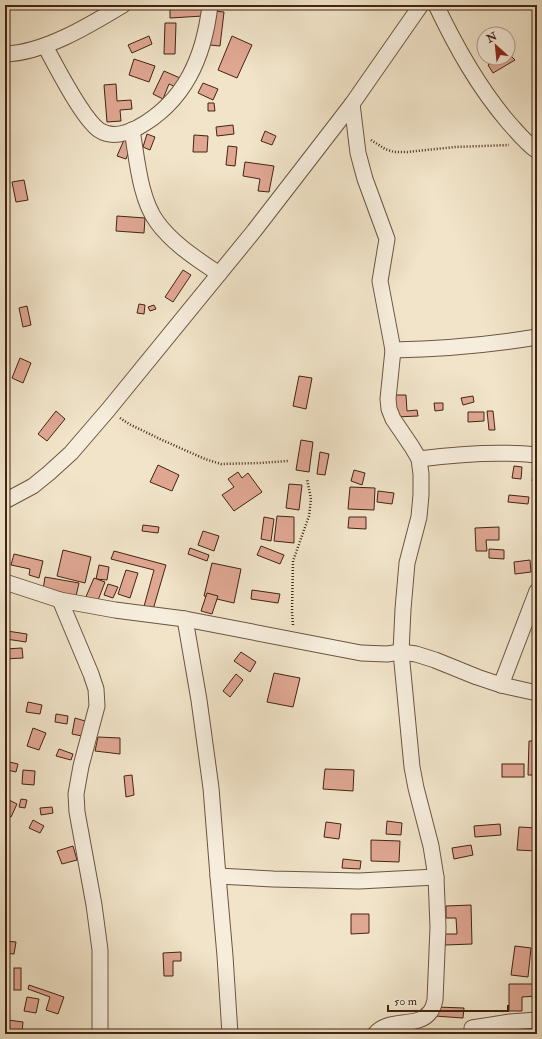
<svg xmlns="http://www.w3.org/2000/svg" width="542" height="1039" font-family="'IM FELL Double Pica',serif">
<rect width="100%" height="100%" fill="#f1e4c9"/>
<filter id="stains"><feTurbulence type="fractalNoise" baseFrequency=".005" numOctaves="4"/><feColorMatrix values="0 0 0 0 .2 0 0 0 0 .09 0 0 0 0 .02 0 0 0 .5 -.17"/></filter>
<radialGradient id="worn" r=".72"><stop offset=".6" stop-color="#630" stop-opacity="0"/><stop offset="1" stop-color="#630" stop-opacity=".3"/></radialGradient>
<!-- building -->
<g fill="#e0a793" stroke="#422413">
<polygon points="203,6 203,16 170,18 170,7"/>
<polygon points="213,11 224,12 220,46 210,45"/>
<polygon points="165,23 176,23 175,54 164,54"/>
<polygon points="149,36 152,44 132,53 128,45"/>
<polygon points="232,36 252,45 237,78 218,70"/>
<polygon points="508,53 515,60 493,73 488,65 498,58 508,58"/>
<polygon points="134,59 155,66 149,82 129,75"/>
<polygon points="164,71 180,78 176,87 169,84 163,99 153,94"/>
<polygon points="203,83 218,89 213,100 198,93"/>
<polygon points="116,84 117,101 131,100 132,109 120,110 121,121 107,122 104,85"/>
<polygon points="208,103 214,103 215,111 208,111"/>
<polygon points="233,125 234,134 217,136 216,127"/>
<polygon points="265,131 276,136 272,145 261,141"/>
<polygon points="147,134 155,137 150,150 143,147"/>
<polygon points="194,135 208,136 207,152 193,152"/>
<polygon points="124,140 132,143 126,159 117,156"/>
<polygon points="228,146 237,147 235,166 226,165"/>
<polygon points="245,162 274,166 269,192 258,191 260,179 243,176"/>
<polygon points="24,180 28,200 16,202 12,182"/>
<polygon points="117,216 145,218 144,233 116,231"/>
<polygon points="183,270 191,275 173,302 165,297"/>
<polygon points="139,304 145,305 144,314 137,313"/>
<polygon points="154,305 156,309 150,311 148,307"/>
<polygon points="27,306 31,325 23,327 19,308"/>
<polygon points="20,358 31,363 23,383 12,378"/>
<polygon points="299,376 312,378 306,409 293,406"/>
<polygon points="395,395 406,395 407,411 417,410 418,416 396,417"/>
<polygon points="473,396 474,402 463,405 461,398"/>
<polygon points="434,403 443,403 443,410 435,411"/>
<polygon points="56,411 65,419 47,441 38,434"/>
<polygon points="487,411 493,411 495,430 489,430"/>
<polygon points="468,412 484,412 484,421 468,422"/>
<polygon points="301,440 313,442 309,472 296,470"/>
<polygon points="320,452 329,454 325,475 317,474"/>
<polygon points="158,465 179,475 172,491 150,482"/>
<polygon points="514,466 522,467 521,479 512,478"/>
<polygon points="354,470 365,473 362,485 351,481"/>
<polygon points="238,472 242,478 248,473 262,492 234,511 222,495 234,487 228,479"/>
<polygon points="533,474 537,474 537,481 532,481"/>
<polygon points="289,484 302,485 299,510 286,508"/>
<polygon points="350,487 375,488 374,510 348,509"/>
<polygon points="378,491 394,493 392,504 377,502"/>
<polygon points="509,495 529,497 528,504 508,502"/>
<polygon points="277,516 294,517 294,543 274,541"/>
<polygon points="264,517 274,519 271,541 261,539"/>
<polygon points="349,517 366,517 366,529 348,528"/>
<polygon points="143,525 159,527 158,533 142,531"/>
<polygon points="499,527 499,540 486,540 487,551 476,551 475,528"/>
<polygon points="203,531 219,536 214,551 198,545"/>
<polygon points="261,546 284,555 280,564 257,555"/>
<polygon points="190,548 209,555 207,561 188,554"/>
<polygon points="489,549 504,550 504,559 489,558"/>
<polygon points="63,550 91,557 85,583 57,576"/>
<polygon points="114,551 166,565 152,613 143,610 154,570 111,559"/>
<polygon points="14,554 43,561 39,578 29,575 30,569 11,565"/>
<polygon points="530,560 531,572 515,574 514,562"/>
<polygon points="212,563 241,569 234,603 204,596"/>
<polygon points="99,565 109,567 107,580 96,579"/>
<polygon points="126,570 138,573 130,598 118,594"/>
<polygon points="45,577 79,583 76,596 43,590"/>
<polygon points="94,578 105,582 97,603 85,599"/>
<polygon points="108,584 118,587 113,598 104,595"/>
<polygon points="252,590 280,594 278,603 251,599"/>
<polygon points="207,593 218,596 212,614 201,611"/>
<rect x="533" y="619" width="4" height="17"/>
<polygon points="7,631 27,634 26,642 6,639"/>
<polygon points="22,648 23,658 5,659 5,649"/>
<polygon points="241,652 256,662 250,672 234,661"/>
<polygon points="274,673 300,678 293,707 267,702"/>
<polygon points="236,674 243,680 230,697 223,691"/>
<polygon points="28,702 42,705 40,714 26,712"/>
<polygon points="56,714 68,716 67,724 55,722"/>
<polygon points="75,718 85,721 82,736 72,734"/>
<polygon points="33,728 46,733 39,750 27,746"/>
<polygon points="98,737 120,738 120,754 95,751"/>
<polygon points="529,741 537,741 537,775 528,775"/>
<polygon points="59,749 73,754 71,760 56,756"/>
<polygon points="9,762 18,764 16,772 7,770"/>
<rect x="502" y="764" width="22" height="13"/>
<polygon points="325,769 354,770 353,791 323,789"/>
<polygon points="23,770 35,771 34,785 22,784"/>
<polygon points="132,775 134,795 126,797 124,776"/>
<polygon points="5,798 17,804 11,817 6,814 9,808 5,806"/>
<polygon points="21,799 27,800 25,808 19,807"/>
<polygon points="52,807 53,813 41,815 40,808"/>
<polygon points="33,820 44,826 40,833 29,828"/>
<polygon points="387,821 402,823 401,835 386,834"/>
<polygon points="326,822 341,824 339,839 324,837"/>
<polygon points="500,824 501,835 475,837 474,826"/>
<polygon points="519,827 537,828 537,851 517,850"/>
<polygon points="371,840 400,841 399,862 371,861"/>
<polygon points="471,845 473,855 454,859 452,848"/>
<polygon points="73,846 77,860 62,864 57,851"/>
<polygon points="343,859 361,861 360,869 342,868"/>
<polygon points="471,905 472,944 445,945 445,934 457,934 456,918 446,918 446,906"/>
<polygon points="351,914 369,914 369,933 351,934"/>
<polygon points="5,941 16,942 14,954 5,953"/>
<polygon points="515,946 531,948 528,977 511,975"/>
<polygon points="181,952 181,961 173,961 173,976 164,976 163,953"/>
<rect x="14" y="968" width="7" height="22"/>
<polygon points="509,984 537,984 537,996 522,997 522,1011 509,1011"/>
<polygon points="29,985 64,997 58,1014 46,1010 50,997 28,989"/>
<polygon points="27,997 39,999 36,1013 24,1011"/>
<polygon points="436,1007 464,1008 463,1018 435,1016"/>
<polygon points="8,1020 23,1022 22,1032 7,1031"/>
</g>
<g fill="none" stroke-linecap="round" stroke-linejoin="round">
<defs>
<g id="street">
<path d="M436 5C456 47 478 87 509 123 518 133 526 143 537 151"/>
<path d="M45 46C56 66 82 118 99 130 111 138 125 134 137 128 185 102 204 57 210 5"/>
<path d="M5 54C44 53 90 25 123 5"/>
<path d="M352 104 358 153 365 179 387 239 380 281 393 350 388 399 389 409 393 419 412 447 419 459 421 474V495L419 517 407 563 403 609 401 652 412 767 416 788 431 846 436 877 438 927 435 1000C434 1004 433 1009 430 1012 418 1029 388 1017 375 1034"/>
<path d="M132 130C137 159 140 199 157 222 173 244 197 259 219 274"/>
<path d="M393 350C442 349 489 345 537 337"/>
<path d="M419 459C458 454 498 451 537 455"/>
<polyline points="5,501 33,486 49,473 71,453 108,410 254,231 305,165 352,104 421,5"/>
<polyline points="5,582 60,600 115,610 185,619 361,653 387,654 401,652 416,654 435,660 477,677 501,685 537,693"/>
<polyline points="60,600 91,674 96,689 97,706 81,766 76,794 77,812 94,905 100,950 100,1034"/>
<polyline points="185,619 199,700 211,788 218,876 225,956 230,1034"/>
<polyline points="501,685 537,591"/>
<polyline points="218,876 273,879 359,881 436,877"/>
<polyline points="472,1028 510,1022 537,1020"/>
</g>
</defs>
<!-- street casing -->
<use href="#street" stroke="#6e5440" stroke-width="17"/>
<!-- path -->
<g stroke="#422413" stroke-width="2.5" stroke-dasharray="1 2" stroke-linecap="butt">
<polyline points="371,140 385,149 394,152 407,152 455,147 509,145"/>
<polyline points="120,418 129,424 160,439 205,459 221,464 259,463 288,461"/>
<polyline points="293,625 292,612 293,561 309,516 311,499 307,479"/>
</g>
<!-- street -->
<use href="#street" stroke="#f6eddc" stroke-width="15"/>
</g>
<!-- margin -->
<rect width="542" height="1039" fill="none" stroke="#f1e4c9" stroke-width="20"/>
<rect x="6" y="6" width="530" height="1027" fill="none" stroke="#422413" stroke-width="2"/>
<rect x="10" y="10" width="522" height="1019" fill="none" stroke="#422413"/>
<!-- north arrow -->
<g transform="translate(496 46) rotate(333)"><circle r="19" fill="#f6eddc" stroke="#ae9d8c"/>
<path d="M0-3L7 15L0 10L-7 15Z" fill="#8f2418"/>
<text y="-6" font-size="11" font-weight="bold" text-anchor="middle" fill="#422413">N</text>
</g>
<!-- scale -->
<path d="M388 1005v6h120v-6" fill="none" stroke="#422413" stroke-width="2"/>
<text x="394" y="1005" font-size="12" fill="#422413" stroke="#f6eddc" stroke-width="3" paint-order="stroke">50 m</text>
<rect width="100%" height="100%" filter="url(#stains)"/>
<rect width="100%" height="100%" fill="url(#worn)"/>
</svg>
